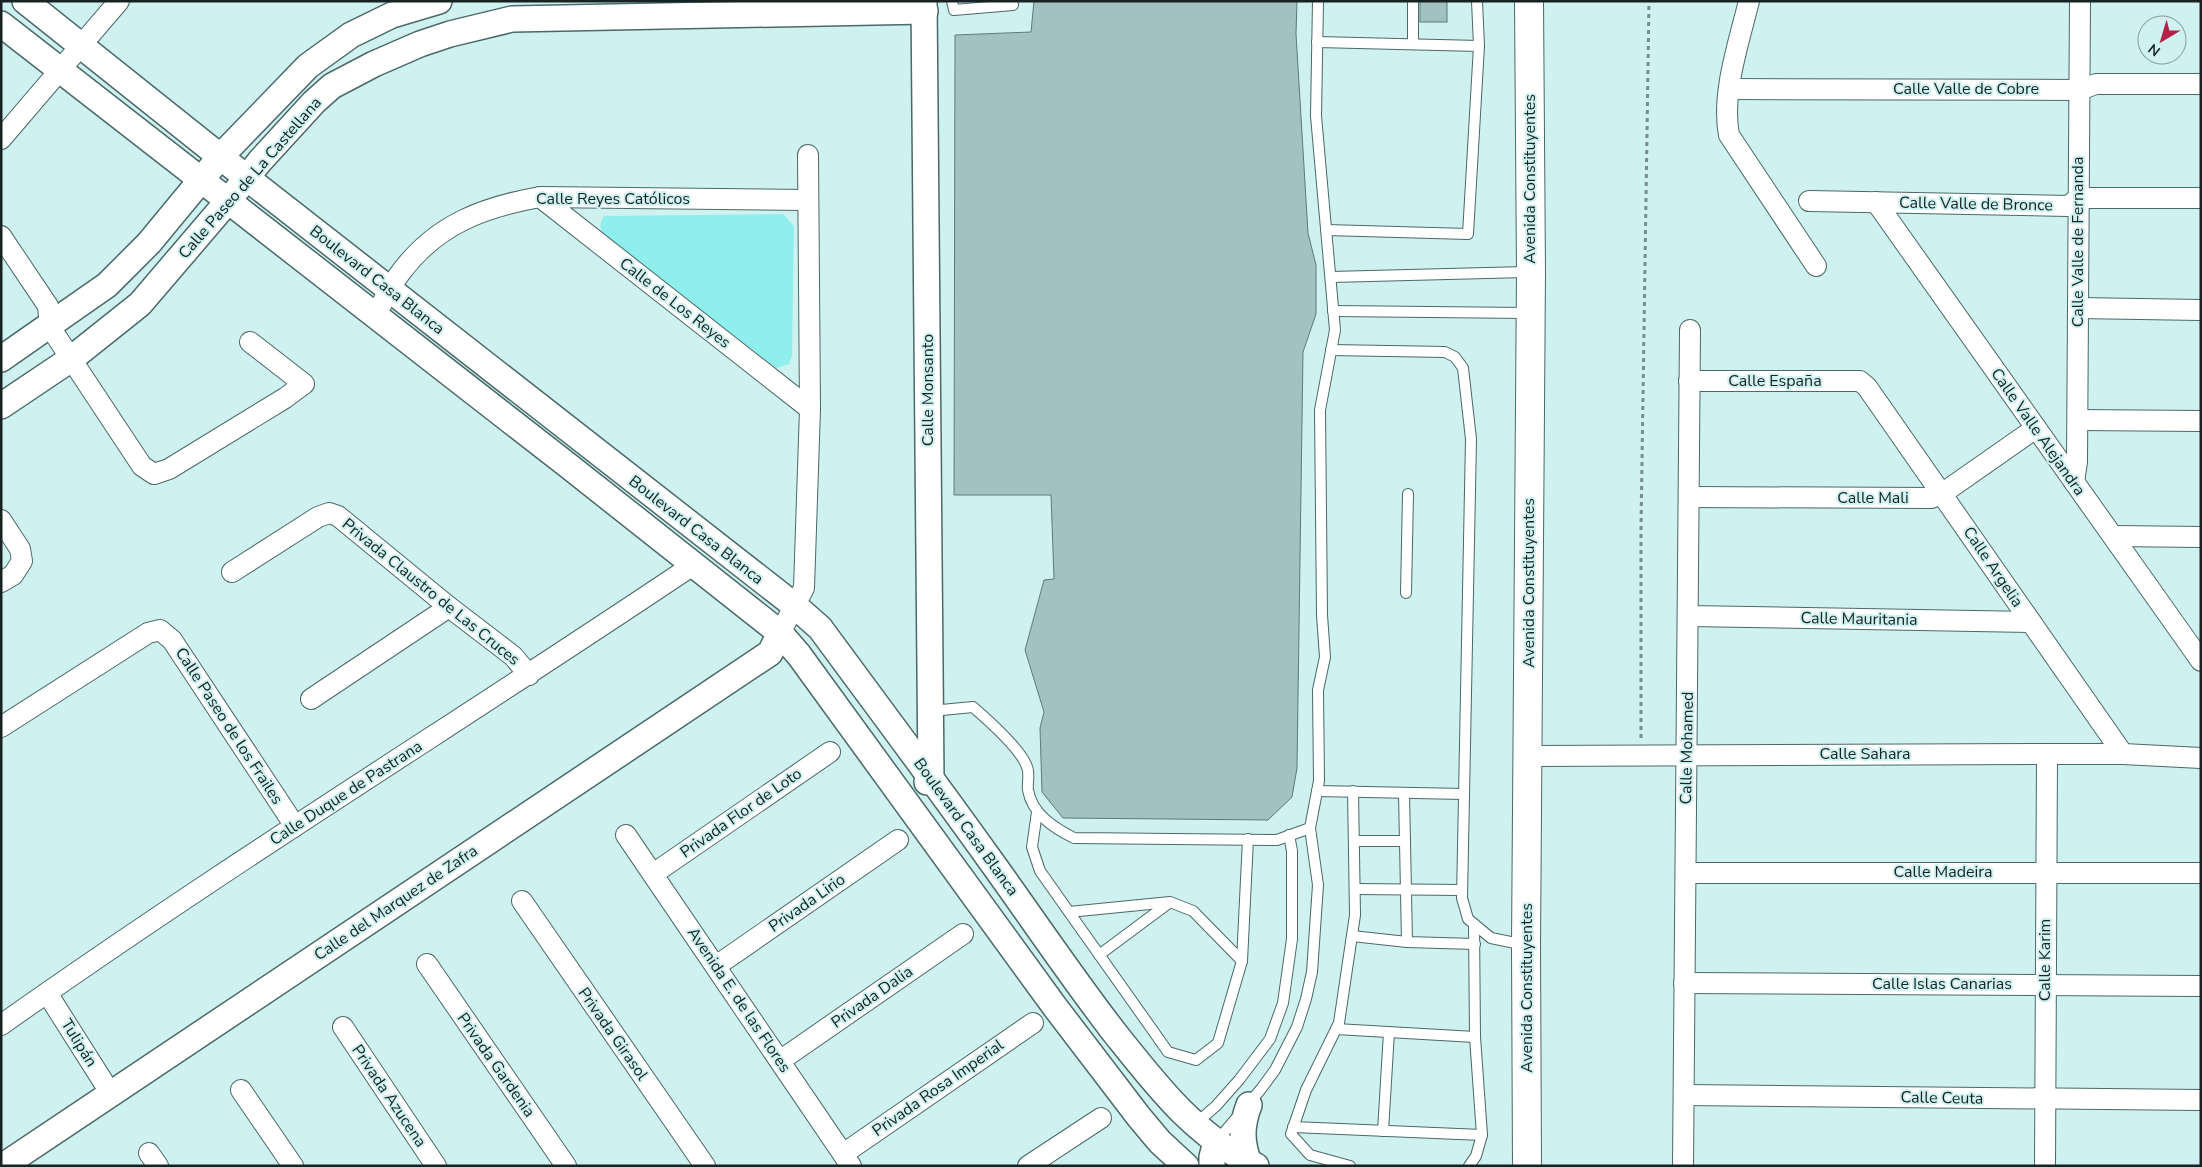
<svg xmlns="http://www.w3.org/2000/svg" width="2202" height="1167" font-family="'Nunito Sans',sans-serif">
<rect width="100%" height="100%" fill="#cff1ef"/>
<!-- green -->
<path fill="#8fefec" d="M783 214 794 226 792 356 789 364 776 368 609 240C601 231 597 227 604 216Z"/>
<!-- building -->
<g fill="#a1c2c0" stroke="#5c7b7a">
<polygon points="1034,1 1297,1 1296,34 1308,233 1316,265 1316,314 1303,352 1297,768 1292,797 1268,820 1063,818 1042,792 1040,728 1044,712 1025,650 1044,580 1054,579 1051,495 954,495 955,35 1031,32"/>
<rect x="1420" y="1" width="27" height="21"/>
</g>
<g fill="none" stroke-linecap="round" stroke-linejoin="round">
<defs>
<g id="service">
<polyline points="952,1 954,10 1013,5 1012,1"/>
<polyline points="1317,42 1479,46"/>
<polyline points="1413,44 1413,1"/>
<polyline points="1326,230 1468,234 1479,46 1477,1"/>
<polyline points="1331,277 1530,272"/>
<polyline points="1333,311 1530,313"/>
<polyline points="1331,350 1445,352 1455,357 1463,368 1471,439 1462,898 1468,919 1491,938 1525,945"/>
<polyline points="1406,593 1408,494"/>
<path d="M931 711 973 707C988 720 1021 749 1027 767 1030 774 1027 783 1028 790 1032 814 1054 828 1074 838L1277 840 1310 828 1319 781 1318 690 1325 657 1322 615 1320 410 1335 330 1316 116 1318 1"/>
<polyline points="1317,791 1464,794"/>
<polyline points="1404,793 1407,942 1475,944"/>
<polyline points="1037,812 1032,847 1040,871 1168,1052 1196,1060 1218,1043 1242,961 1248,839"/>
<polyline points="1354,841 1405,841"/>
<polyline points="1355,889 1462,890"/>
<polyline points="1069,912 1170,902 1193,911 1242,961"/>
<polyline points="1352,936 1407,942"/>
<polyline points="1099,955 1169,903"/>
<polyline points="1336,1029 1475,1037"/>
<polyline points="1195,1124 1216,1106 1239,1080 1270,1039 1283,1003 1292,939 1292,851 1289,835"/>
<polyline points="1293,1127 1482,1135"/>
<polyline points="1383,1131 1389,1032"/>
<polyline points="1216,1142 1261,1089 1275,1070 1297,1027 1306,999 1312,972 1318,885 1310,828"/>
<polyline points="1350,1166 1310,1155 1291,1134 1306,1090 1339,1023 1355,915 1353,791"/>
<polyline points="1469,1166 1476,1156 1482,1135 1475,1037 1474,924"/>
</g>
<g id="minor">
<path d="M1749 1C1739 42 1721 94 1729 135L1816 266"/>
<polyline points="1730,89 2079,90 2096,84 2201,84"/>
<polyline points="1,139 119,1"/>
<polyline points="540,197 810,409"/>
<polyline points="1809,201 2069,206 2078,198 2201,198"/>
<polyline points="1876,202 2201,661"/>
<polyline points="1,236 48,306 50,327 142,466 154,474 169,469 285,398 304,384 250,342"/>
<polyline points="2078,308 2201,310"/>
<path d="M375 315C384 301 391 285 401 272 437 224 484 207 540 197L808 200"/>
<polyline points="1689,381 1860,381 1867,387 2123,754"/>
<polyline points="2078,420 2201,421"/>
<polyline points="2074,482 2077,462 2080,1"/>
<polyline points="1689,497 1931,498 1943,493 2036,428"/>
<polyline points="1,520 20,549 22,561 13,575 1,582"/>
<polyline points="2113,536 2201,537"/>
<polyline points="232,572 318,517 329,513 338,516 449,607 513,656 529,675"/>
<polyline points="1688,616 2031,622"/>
<polyline points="780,633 804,588 810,409 808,155"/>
<polyline points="311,699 449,607"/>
<polyline points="1,727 148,633 160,630 172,640 295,826"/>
<polyline points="1528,756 2047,754 2123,754 2201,758"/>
<polyline points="626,835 851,1166"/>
<polyline points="1686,873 2201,873"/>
<polyline points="653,874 830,752"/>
<polyline points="522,901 705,1166"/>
<polyline points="427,964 566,1166"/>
<polyline points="716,966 898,840"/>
<polyline points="1684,983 2201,986"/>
<polyline points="47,993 111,1094"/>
<path d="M1 1025C227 865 464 719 693 565"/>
<polyline points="343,1027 436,1166"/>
<polyline points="781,1060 963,934"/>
<polyline points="241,1090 293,1166"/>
<polyline points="1684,1095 2201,1100"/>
<polyline points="149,1153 158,1166"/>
<polyline points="843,1154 1033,1023"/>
<polyline points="1028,1166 1101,1118"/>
<polyline points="1683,1166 1690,330"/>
<polyline points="2045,1166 2047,754"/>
</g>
<g id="tertiary">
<path d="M25 1 247 178 795 606 820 628C876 704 933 780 988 857 1030 915 1070 975 1114 1032 1157 1086 1193 1134 1256 1166"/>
<polyline points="924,1 931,779 927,782"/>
<polyline points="1,24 570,467 780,633 799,655 1055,1007 1139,1117 1160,1142 1186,1166"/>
<polyline points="1,359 107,285 149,243 220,157 308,66 351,35 392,15 439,1"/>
<polyline points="1,406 71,359 140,304 228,201 260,161 314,102 332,86 374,64 420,44 450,34 512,19 925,11"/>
<path d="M1249 1105C1241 1126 1241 1142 1249 1163"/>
<polyline points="3,1166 770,653 780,633"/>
<polyline points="1212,1166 1212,1157 1216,1142"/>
</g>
<polyline id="secondary" points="1527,1166 1526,945 1531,272 1529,1"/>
</defs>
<!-- service casing -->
<use href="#service" stroke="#4a6968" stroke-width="12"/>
<!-- minor casing -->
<use href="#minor" stroke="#4a6968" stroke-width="22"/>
<!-- tertiary casing -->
<use href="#tertiary" stroke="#4a6968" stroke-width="28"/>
<!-- secondary casing -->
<use href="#secondary" stroke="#4a6968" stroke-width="30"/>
<!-- path -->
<polyline stroke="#758d8b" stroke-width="3" stroke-dasharray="4 4" stroke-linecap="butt" points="1641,738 1641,528 1649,1"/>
<!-- service -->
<use href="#service" stroke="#fff" stroke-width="10"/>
<!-- minor -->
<use href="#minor" stroke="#fff" stroke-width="20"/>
<!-- tertiary -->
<use href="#tertiary" stroke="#fff" stroke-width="25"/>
<!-- secondary -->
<use href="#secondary" stroke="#fff" stroke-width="28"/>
</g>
<g text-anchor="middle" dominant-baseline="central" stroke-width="4" stroke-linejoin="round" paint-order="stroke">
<!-- street labels -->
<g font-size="16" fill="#162322" stroke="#cff1ef">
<text x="1966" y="89">Calle Valle de Cobre</text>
<text transform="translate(250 178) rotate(-49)">Calle Paseo de La Castellana</text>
<text transform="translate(1530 179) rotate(-90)">Avenida Constituyentes</text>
<text x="613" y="199">Calle Reyes Católicos</text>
<text transform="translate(1976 204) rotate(1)">Calle Valle de Bronce</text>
<text transform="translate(2078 242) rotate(-90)">Calle Valle de Fernanda</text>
<text transform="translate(377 280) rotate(38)">Boulevard Casa Blanca</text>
<text transform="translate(675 303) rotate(38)">Calle de Los Reyes</text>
<text x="1775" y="381">Calle España</text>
<text transform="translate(928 390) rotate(-90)">Calle Monsanto</text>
<text transform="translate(2038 432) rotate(55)">Calle Valle Alejandra</text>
<text x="1873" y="498">Calle Mali</text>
<text transform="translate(696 530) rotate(38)">Boulevard Casa Blanca</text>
<text transform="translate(1993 567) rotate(56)">Calle Argelia</text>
<text transform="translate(1529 583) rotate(-90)">Avenida Constituyentes</text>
<text transform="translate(431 592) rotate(39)">Privada Claustro de Las Cruces</text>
<text transform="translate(1859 619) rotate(1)">Calle Mauritania</text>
<text transform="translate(229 726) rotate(57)">Calle Paseo de los Frailes</text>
<text transform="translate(1687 748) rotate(-89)">Calle Mohamed</text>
<text x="1865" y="754">Calle Sahara</text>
<text transform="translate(346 793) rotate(-33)">Calle Duque de Pastrana</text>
<text transform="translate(741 813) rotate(-35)">Privada Flor de Loto</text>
<text transform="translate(966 827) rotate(54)">Boulevard Casa Blanca</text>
<text x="1943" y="872">Calle Madeira</text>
<text transform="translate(396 903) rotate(-34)">Calle del Marquez de Zafra</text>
<text transform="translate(807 903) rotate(-35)">Privada Lirio</text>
<text transform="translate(2045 960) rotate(-90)">Calle Karim</text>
<text x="1942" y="984">Calle Islas Canarias</text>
<text transform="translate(1527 988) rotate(-90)">Avenida Constituyentes</text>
<text transform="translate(872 997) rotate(-35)">Privada Dalia</text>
<text transform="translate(739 1000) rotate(56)">Avenida E. de las Flores</text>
<text transform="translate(613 1034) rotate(55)">Privada Girasol</text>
<text transform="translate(79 1043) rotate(58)">Tulipán</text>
<text transform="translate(496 1065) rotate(55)">Privada Gardenia</text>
<text transform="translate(938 1088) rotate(-35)">Privada Rosa Imperial</text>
<text transform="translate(389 1096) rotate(56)">Privada Azucena</text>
<text transform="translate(1942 1098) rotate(1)">Calle Ceuta</text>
</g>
</g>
<!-- border -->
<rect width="2202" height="1167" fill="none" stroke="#162322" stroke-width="5"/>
<!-- north arrow -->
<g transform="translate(2162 40) rotate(218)"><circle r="24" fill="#cff1ef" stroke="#859f9d"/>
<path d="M0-4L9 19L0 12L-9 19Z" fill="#b42248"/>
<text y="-8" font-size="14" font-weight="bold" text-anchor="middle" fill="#162322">N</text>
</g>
</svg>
